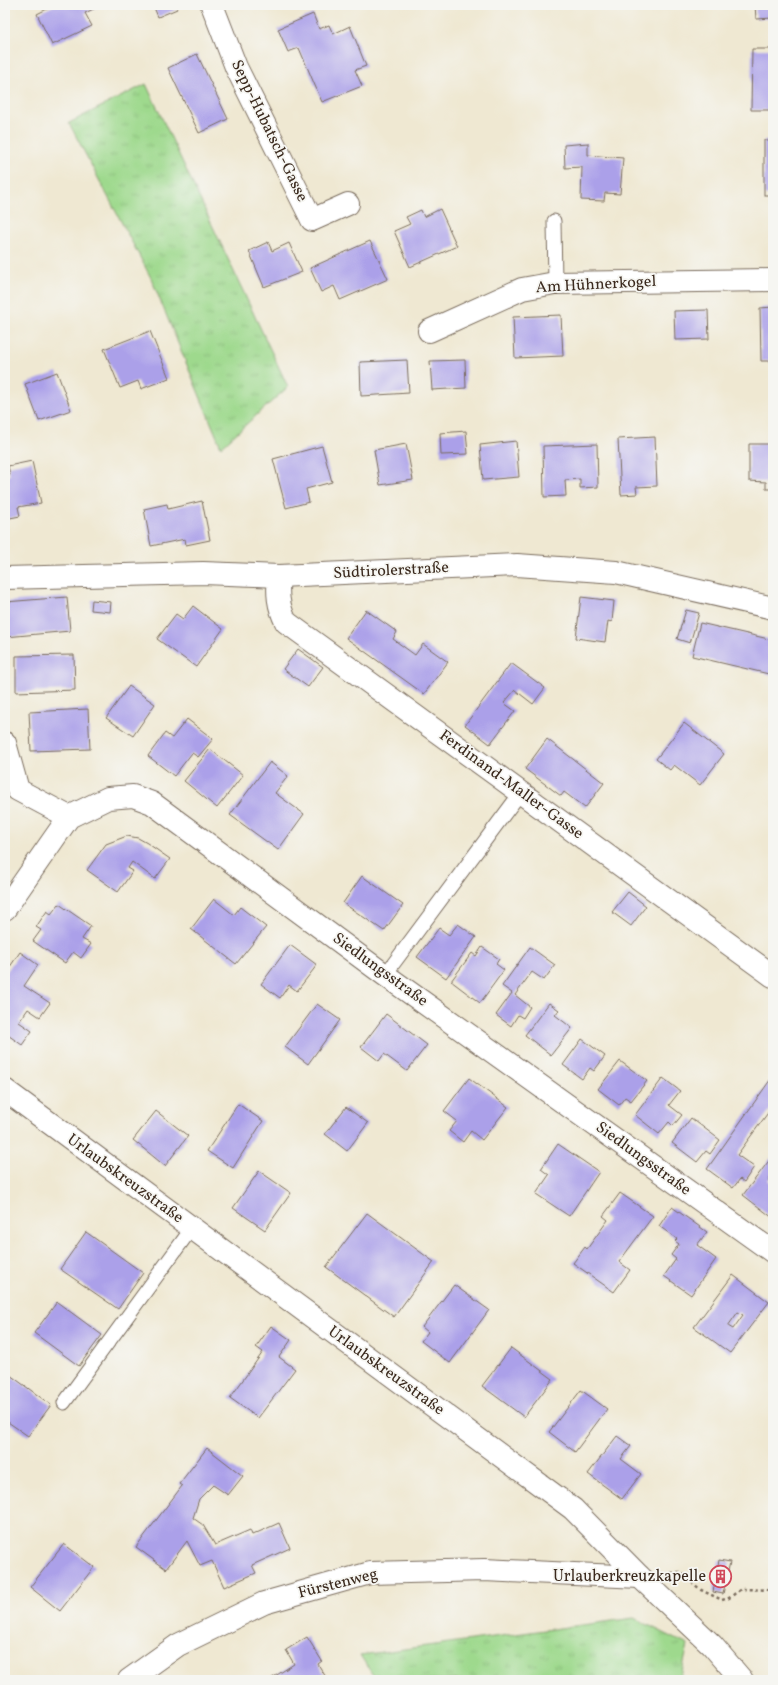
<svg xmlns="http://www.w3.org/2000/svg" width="778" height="1685" font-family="Vollkorn,serif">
<defs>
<pattern id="grass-tufts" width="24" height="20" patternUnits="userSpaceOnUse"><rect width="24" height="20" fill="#9ed98d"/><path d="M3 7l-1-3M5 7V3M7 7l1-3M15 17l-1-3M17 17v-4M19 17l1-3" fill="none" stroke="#89ba79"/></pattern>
</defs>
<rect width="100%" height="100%" fill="#f6f6f2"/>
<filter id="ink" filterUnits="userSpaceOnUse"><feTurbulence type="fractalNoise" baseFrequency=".025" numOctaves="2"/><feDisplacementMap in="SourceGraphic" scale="8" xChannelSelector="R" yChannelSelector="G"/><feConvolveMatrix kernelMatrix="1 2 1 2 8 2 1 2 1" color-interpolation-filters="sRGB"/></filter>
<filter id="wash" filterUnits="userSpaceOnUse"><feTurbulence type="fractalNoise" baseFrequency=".012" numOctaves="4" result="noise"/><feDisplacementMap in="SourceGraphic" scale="16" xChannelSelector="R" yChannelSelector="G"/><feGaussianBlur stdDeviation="0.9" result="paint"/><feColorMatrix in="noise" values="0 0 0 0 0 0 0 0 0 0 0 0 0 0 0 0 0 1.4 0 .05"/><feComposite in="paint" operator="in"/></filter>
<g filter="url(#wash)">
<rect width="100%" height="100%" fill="#efe8d2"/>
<!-- grass -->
<g fill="url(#grass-tufts)" stroke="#6c8256">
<polygon points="146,84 288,387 221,447 151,278 69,123"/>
<polygon points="634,1618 688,1645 680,1680 376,1680 360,1655"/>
</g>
<g id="blocks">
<!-- building -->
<g fill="#aba0e9" fill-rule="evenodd">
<polygon points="55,5 102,5 85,13 92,26 52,45 37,14"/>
<polygon points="153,5 175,5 177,9 158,17"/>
<polygon points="755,5 773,5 773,18 756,19"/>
<polygon points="313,14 319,29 329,25 333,34 350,26 366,66 355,70 362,86 322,102 299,48 288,52 278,29"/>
<polygon points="752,49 773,49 773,110 751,110"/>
<polygon points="197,54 228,119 199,133 168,68"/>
<rect x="764" y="140" width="9" height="55"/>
<polygon points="588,143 588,155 623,158 620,194 605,193 604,201 581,200 582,167 565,168 564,145"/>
<polygon points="440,209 457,246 410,267 394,231 410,224 406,217 421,210 424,217"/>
<polygon points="370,241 388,279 340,300 334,286 321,292 310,268"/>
<polygon points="268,242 272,251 289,243 302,272 264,287 249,251"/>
<polygon points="773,307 773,361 761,361 760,308"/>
<polygon points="708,310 709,339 675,340 674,311"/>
<polygon points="561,315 563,356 515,358 513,317"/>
<polygon points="150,331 169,378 141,389 138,381 120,388 104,349"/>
<polygon points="407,360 409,393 361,396 360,362"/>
<polygon points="465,360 466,388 432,390 430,361"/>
<polygon points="57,372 71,410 39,421 25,384"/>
<polygon points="466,431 468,454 441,455 440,433"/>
<polygon points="655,437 657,486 636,487 637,494 621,495 618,439"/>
<polygon points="516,441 519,477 483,480 480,445"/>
<polygon points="406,444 413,480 380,485 374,450"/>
<polygon points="597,444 598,487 580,488 580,479 565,480 566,496 544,497 543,446"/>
<polygon points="749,444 773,444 773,489 766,489 766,482 749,481"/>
<polygon points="322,446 332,482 306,489 309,502 286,508 273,459"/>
<polygon points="32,461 41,503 18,507 20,516 5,519 5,476 10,475 8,466"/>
<polygon points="202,501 210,540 186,545 185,539 151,546 144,509 167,504 168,509"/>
<polygon points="67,597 70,631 6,637 5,602"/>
<polygon points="581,597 614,601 612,622 608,621 605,642 576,638"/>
<polygon points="92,600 111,602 110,612 91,610"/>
<polygon points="193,606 223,629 196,667 157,639 176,614 183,619"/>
<polygon points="366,610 397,632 393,639 415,655 423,644 448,662 424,694 346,638"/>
<polygon points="686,610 699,613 690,643 677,639"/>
<polygon points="700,623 773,640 773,675 692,656"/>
<polygon points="298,649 323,667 308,687 283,669"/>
<polygon points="74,655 75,690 16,692 16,656"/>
<polygon points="511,663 545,688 533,704 515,690 504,703 515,711 490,744 465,725"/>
<polygon points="129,686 155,704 133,736 106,718"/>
<polygon points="88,709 90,749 31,751 29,712"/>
<polygon points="187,719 213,739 198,757 192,753 174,776 148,756 165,733 172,738"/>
<polygon points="684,723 724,754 700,785 674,765 670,770 656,759"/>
<polygon points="547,739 604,783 585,808 564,792 561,796 525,769"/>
<polygon points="210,749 243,775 217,808 184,781"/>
<polygon points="270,762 288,776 275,793 304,814 278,850 230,815"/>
<polygon points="127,836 138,838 147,843 170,859 155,879 132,862 128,868 133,871 118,892 87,870 106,844"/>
<polygon points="362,876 403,905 384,931 343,903"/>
<polygon points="628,892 646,906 631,926 612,912"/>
<polygon points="214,899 234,915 240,907 266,927 236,964 191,929"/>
<polygon points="59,904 91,926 82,939 91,944 81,958 73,952 65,963 33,941 41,930 36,927 47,911 51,914"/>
<polygon points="458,924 476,937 446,978 417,957 439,928 449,935"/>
<polygon points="290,945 317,965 297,991 289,985 280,998 261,984"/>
<polygon points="482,947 499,959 496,964 504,970 480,1003 451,981 472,953 476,956"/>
<polygon points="530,947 555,965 544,980 532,972 515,995 530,1007 523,1018 518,1015 511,1026 496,1015 512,993 502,986"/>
<polygon points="20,952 38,965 24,986 50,1003 40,1017 28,1009 19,1022 32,1031 22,1045 5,1033 5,982 6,980 5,974"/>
<polygon points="549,1003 559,1010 555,1015 572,1028 551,1055 525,1035"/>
<polygon points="317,1004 340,1020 308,1064 285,1047"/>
<polygon points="386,1014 427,1045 407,1071 384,1054 379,1061 361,1047"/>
<polygon points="582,1039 605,1056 594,1071 590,1068 582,1079 563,1065"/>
<polygon points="620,1061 647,1081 631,1101 625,1097 619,1105 598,1089"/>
<polygon points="773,1076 773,1106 737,1155 754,1167 744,1182 740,1179 733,1188 707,1169"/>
<polygon points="469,1078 508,1107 482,1140 471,1131 463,1142 449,1131 457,1121 444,1111"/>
<polygon points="663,1078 680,1091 669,1105 682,1115 673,1126 669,1122 659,1134 635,1115"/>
<polygon points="238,1104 263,1121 233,1168 207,1151"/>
<polygon points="346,1107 368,1123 347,1151 325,1134"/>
<polygon points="156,1111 188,1136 165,1166 133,1140"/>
<polygon points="691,1118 720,1140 710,1154 706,1151 697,1162 672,1143"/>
<polygon points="558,1144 599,1172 569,1216 536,1194 549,1175 541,1169"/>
<polygon points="771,1158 773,1159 773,1174 768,1180 773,1184 773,1218 743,1195"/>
<polygon points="259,1171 291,1193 265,1230 233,1208"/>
<polygon points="620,1193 653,1216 619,1262 630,1270 614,1292 573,1263 585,1247 587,1249 608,1220 603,1216"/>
<polygon points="672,1207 707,1232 697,1245 716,1259 691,1295 664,1276 676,1259 671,1255 679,1244 675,1241 677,1239 659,1226"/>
<polygon points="367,1213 434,1262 394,1317 326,1267"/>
<polygon points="86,1232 143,1273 118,1309 60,1269"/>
<path d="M733 1275 769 1302 730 1353 694 1327ZM738 1312 743 1315 733 1329 728 1326Z"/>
<polygon points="454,1285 489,1310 450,1363 421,1341 428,1332 422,1327"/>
<polygon points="57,1302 102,1335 79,1366 34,1333"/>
<polygon points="271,1326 291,1340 279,1357 295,1369 258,1418 230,1398 263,1352 256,1347"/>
<polygon points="511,1348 553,1379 524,1417 482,1386"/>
<polygon points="6,1372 51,1405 28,1436 5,1420"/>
<polygon points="581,1390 607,1409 575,1452 549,1432"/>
<polygon points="617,1436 631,1446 621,1459 641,1474 622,1499 588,1474"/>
<polygon points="207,1448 243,1476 228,1495 213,1485 199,1499 193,1518 203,1525 215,1545 250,1530 252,1535 279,1523 290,1548 252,1565 256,1573 224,1587 212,1561 200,1566 187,1541 166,1569 136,1547 182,1486 179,1484"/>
<polygon points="64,1544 94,1567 60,1611 30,1587"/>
<polygon points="719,1560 730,1562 723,1594 713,1592"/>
<polygon points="307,1637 322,1661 318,1664 327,1679 324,1680 269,1680 294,1664 286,1650"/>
</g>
</g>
</g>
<g filter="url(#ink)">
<use href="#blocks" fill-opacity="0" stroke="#7a6c5d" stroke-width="1"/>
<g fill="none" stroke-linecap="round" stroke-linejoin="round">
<defs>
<g id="service">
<polyline points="554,221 555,283"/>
<polyline points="385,975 521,792"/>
<polyline points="64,1403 192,1228"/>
</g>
<g id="minor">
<polyline points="212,5 236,67 312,220 348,204"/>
<polyline points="429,331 522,289 555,283 773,280"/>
<path d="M279 576C277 593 278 606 286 622L773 976"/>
<polyline points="5,578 203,573 279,576 517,565 616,572 773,608"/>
<polyline points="5,743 18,790 69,817"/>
<polyline points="5,909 69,817 108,798 133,796 152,803 385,975 773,1252"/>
<polyline points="129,1680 178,1645 264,1603 370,1573 484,1570 640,1577"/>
</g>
<polyline id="tertiary" points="5,1090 573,1509 640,1577 712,1645 742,1680"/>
</defs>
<!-- service casing -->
<use href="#service" stroke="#7a6c5d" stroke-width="15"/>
<!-- minor casing -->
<use href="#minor" stroke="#7a6c5d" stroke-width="24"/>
<!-- tertiary casing -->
<use href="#tertiary" stroke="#7a6c5d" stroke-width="24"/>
<!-- path -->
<polyline stroke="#7a6c5d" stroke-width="2.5" stroke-dasharray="3 3" stroke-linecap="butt" points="671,1573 680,1572 701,1590 722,1600 729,1598 741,1589 773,1590"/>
<!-- service -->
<use href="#service" stroke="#fff" stroke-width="13"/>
<!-- minor -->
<use href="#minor" stroke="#fff" stroke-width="22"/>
<!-- tertiary -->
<use href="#tertiary" stroke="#fff" stroke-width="22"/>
</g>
</g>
<!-- icons -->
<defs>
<symbol id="building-ring" viewBox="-11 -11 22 22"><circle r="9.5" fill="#f6f6f2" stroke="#d1495b" stroke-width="1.5"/><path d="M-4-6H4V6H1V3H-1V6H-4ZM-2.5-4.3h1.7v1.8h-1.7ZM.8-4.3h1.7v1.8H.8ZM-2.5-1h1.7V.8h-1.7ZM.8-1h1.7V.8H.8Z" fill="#d1495b"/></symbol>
</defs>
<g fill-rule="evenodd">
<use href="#building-ring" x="708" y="1564" width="25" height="25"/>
</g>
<g text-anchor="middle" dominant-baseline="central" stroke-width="3.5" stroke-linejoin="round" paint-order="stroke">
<!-- street labels -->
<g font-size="16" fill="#3b2a1e" stroke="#f6f6f2">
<text transform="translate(269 131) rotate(64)">Sepp-Hubatsch-Gasse</text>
<text transform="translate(596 285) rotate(-3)">Am Hühnerkogel</text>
<text transform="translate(391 571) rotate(-3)">Südtirolerstraße</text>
<text transform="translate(511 785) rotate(36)">Ferdinand-Maller-Gasse</text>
<text transform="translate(380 970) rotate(36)">Siedlungsstraße</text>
<text transform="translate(643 1159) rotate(36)">Siedlungsstraße</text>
<text transform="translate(125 1179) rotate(36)">Urlaubskreuzstraße</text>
<text transform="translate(386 1371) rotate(36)">Urlaubskreuzstraße</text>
<text transform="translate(338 1584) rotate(-14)">Fürstenweg</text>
</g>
<!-- poi labels -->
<g font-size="16" fill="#3b2a1e" stroke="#f6f6f2" text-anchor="end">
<text x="706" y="1577">Urlauberkreuzkapelle</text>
</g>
</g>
<!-- margin -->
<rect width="778" height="1685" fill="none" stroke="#f6f6f2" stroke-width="20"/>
</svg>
